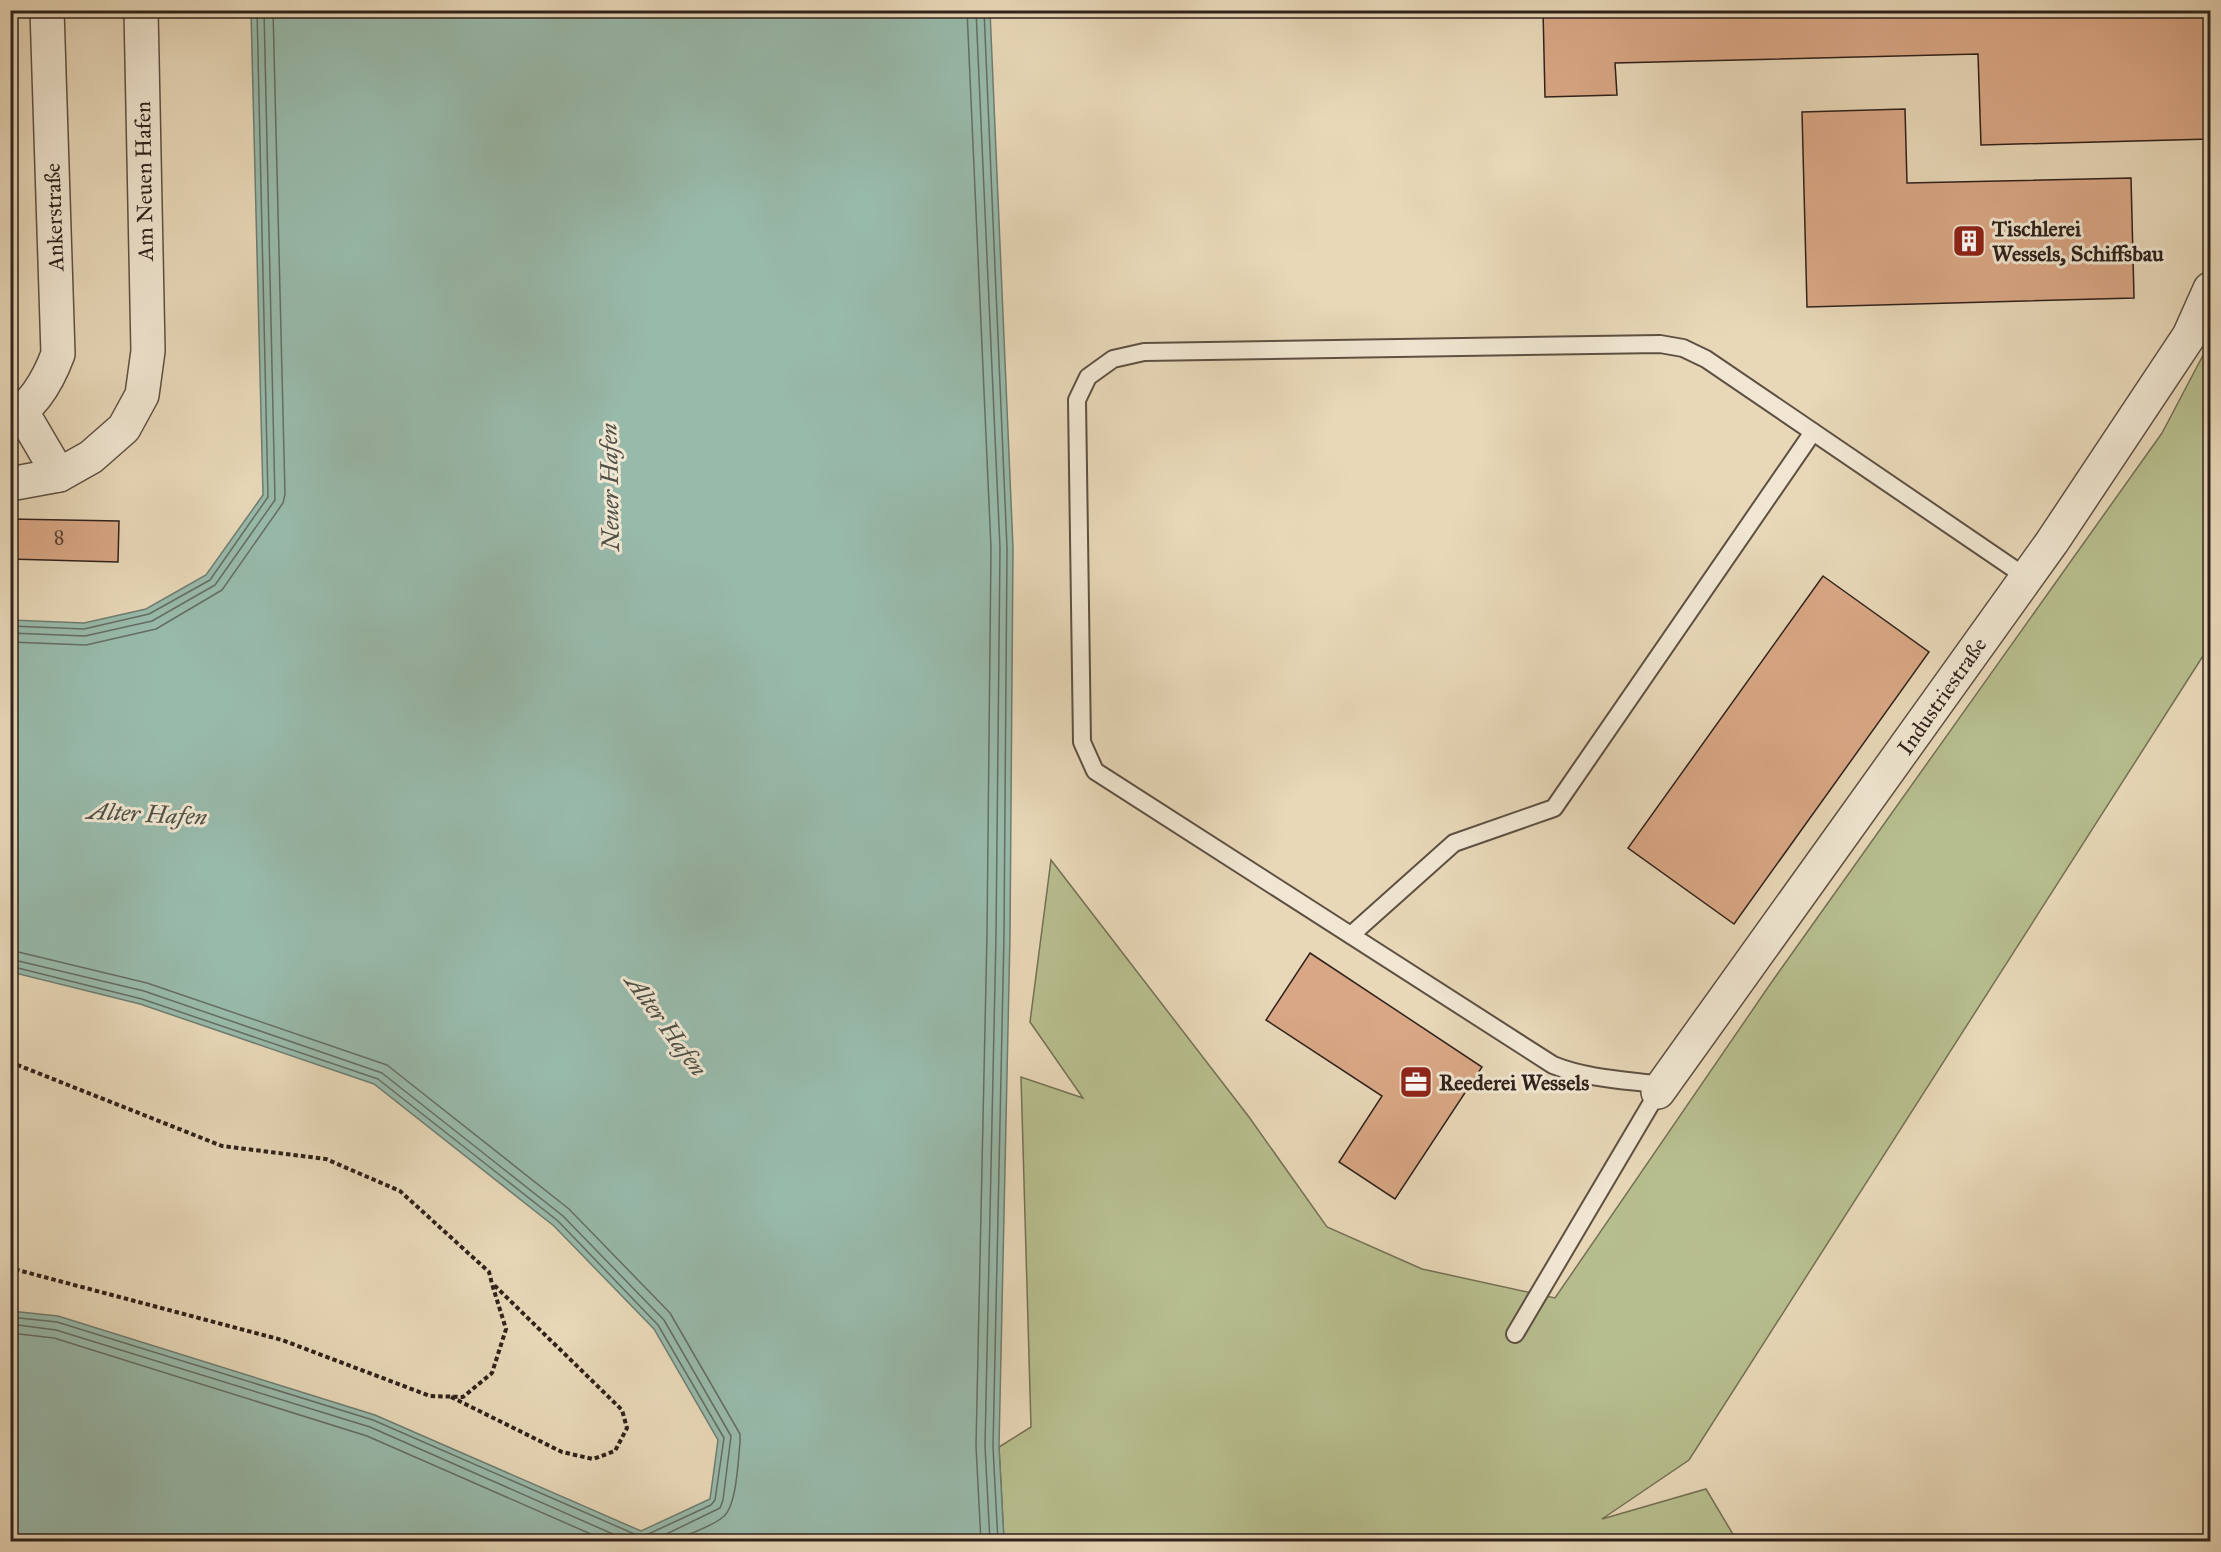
<svg xmlns="http://www.w3.org/2000/svg" width="2221" height="1552" font-family="'IM FELL Great Primer',serif">
<rect width="100%" height="100%" fill="#e8d8b8"/>
<filter id="stains"><feTurbulence type="fractalNoise" baseFrequency=".00333" numOctaves="4"/><feColorMatrix values="0 0 0 0 .2 0 0 0 0 .09 0 0 0 0 .02 0 0 0 .5 -.17"/></filter>
<radialGradient id="worn" r=".72"><stop offset=".6" stop-color="#630" stop-opacity="0"/><stop offset="1" stop-color="#630" stop-opacity=".3"/></radialGradient>
<!-- green -->
<polygon fill="#b7be8e" stroke="#747055" stroke-width="1.5" points="2210,342 2210,645 1689,1460 1602,1519 1706,1489 1737,1541 1004,1541 999,1447 1031,1427 1021,1077 1083,1098 1030,1022 1051,860 1249,1117 1327,1227 1422,1269 1555,1298 1771,983 2162,433"/>
<!-- water -->
<polygon fill="#98baab" stroke="#6e7d72" stroke-width="1.5" points="251,11 990,11 1013,548 1010,935 999,1447 1004,1541 11,1541 11,1311 58,1316 375,1415 641,1531 710,1499 718,1440 654,1329 554,1226 374,1084 140,1004 11,972 11,620 84,623 146,609 206,575 263,495"/>
<g fill="none" stroke-linecap="round" stroke-linejoin="round">
<!-- shore -->
<g stroke="#646e64" stroke-width="1.5">
<polyline points="967,10 991,548 987,934 976,1446 981,1542"/>
<polyline points="976,10 1000,548 996,935 985,1446 990,1542"/>
<polyline points="984,10 1007,548 1004,935 993,1447 998,1542"/>
<polyline points="10,626 84,629 149,614 210,580 268,497 257,10"/>
<polyline points="10,633 85,636 152,621 215,585 275,500 264,10"/>
<polyline points="10,642 86,645 156,629 222,590 283,503 285,494 273,10"/>
<path d="M10 950 147 983 387 1065 569 1209 670 1313 740 1434V1443C738 1460 737 1506 723 1517 710 1528 687 1534 671 1542"/>
<polyline points="10,959 144,991 382,1073 563,1216 664,1320 731,1436 723,1500 720,1508 650,1542"/>
<polyline points="10,966 142,999 378,1079 558,1221 658,1325 724,1438 715,1500 711,1505 644,1536 639,1536 373,1420 57,1322 10,1317"/>
<polyline points="10,1324 56,1330 370,1427 631,1542"/>
<polyline points="10,1333 54,1338 367,1436 609,1542"/>
</g>
</g>
<!-- building -->
<g fill="#d9a785" stroke="#30221c" stroke-width="1.5">
<polygon points="1543,10 2206,10 2210,139 1981,145 1978,54 1615,63 1617,95 1545,97"/>
<polygon points="10,38 14,38 16,111 10,111"/>
<polygon points="1905,109 1907,183 2131,178 2134,298 1807,307 1802,112"/>
<polygon points="10,111 16,111 17,223 10,223"/>
<polygon points="10,519 119,521 118,562 10,559"/>
<polygon points="1823,576 1929,652 1734,924 1628,848"/>
<polygon points="1310,953 1482,1067 1395,1199 1339,1162 1382,1096 1266,1020"/>
</g>
<g fill="none" stroke-linecap="round" stroke-linejoin="round">
<defs>
<g id="service">
<polyline points="1351,935 1454,843 1554,808 1813,432"/>
<path d="M1663 1085C1626 1080 1588 1079 1553 1065L1095 771 1082 742 1077 400 1088 377 1113 359 1144 352 1660 344 1683 348 1706 359 2026 577"/>
<polyline points="1515,1334 1658,1092"/>
</g>
<g id="minor">
<polyline points="22,412 59,475"/>
<path d="M10 418C34 406 49 378 58 354L47 10"/>
<polyline points="10,484 59,475 91,457 124,428 142,395 148,351 141,10"/>
<polyline points="1658,1092 2052,542 2189,336 2210,289"/>
</g>
</defs>
<!-- service casing -->
<use href="#service" stroke="#5e5043" stroke-width="20"/>
<!-- minor casing -->
<use href="#minor" stroke="#5e5043" stroke-width="36"/>
<!-- path -->
<g stroke="#30221c" stroke-width="4" stroke-dasharray="4.5 3" stroke-linecap="butt">
<polyline points="10,1062 222,1146 326,1159 400,1191 489,1272 492,1284 506,1329 492,1373 463,1397 430,1396 282,1340 10,1268"/>
<polyline points="451,1397 562,1452 593,1459 615,1451 627,1428 622,1410 493,1284"/>
</g>
<!-- service -->
<use href="#service" stroke="#f0e6d1" stroke-width="16"/>
<!-- minor -->
<use href="#minor" stroke="#f0e6d1" stroke-width="33"/>
</g>
<!-- icons -->
<defs>
<symbol id="building-square" viewBox="-11 -11 22 22"><rect x="-9" y="-9" width="18" height="18" rx="4" fill="#8f2418" stroke="#f0e6d1"/><path d="M-4-6H4V6H1V3H-1V6H-4ZM-2.5-4.3h1.7v1.8h-1.7ZM.8-4.3h1.7v1.8H.8ZM-2.5-1h1.7V.8h-1.7ZM.8-1h1.7V.8H.8Z" fill="#fff"/></symbol>
<symbol id="office-square" viewBox="-11 -11 22 22"><rect x="-9" y="-9" width="18" height="18" rx="4" fill="#8f2418" stroke="#f0e6d1"/><path d="M-6-3h4V-5.5h4V-3h4V5H-6ZM-1-4.5V-3h2v-1.5ZM-6 0V1H6V0Z" fill="#fff"/></symbol>
</defs>
<g fill-rule="evenodd">
<use href="#building-square" x="1950" y="222" width="38" height="38"/>
<use href="#office-square" x="1397" y="1063" width="38" height="38"/>
</g>
<g text-anchor="middle" dominant-baseline="central" stroke-width="6" stroke-linejoin="round" paint-order="stroke">
<!-- number labels -->
<g font-size="20" fill="#5a4336">
<text x="59" y="537">8</text>
</g>
<!-- street labels -->
<g font-size="22" fill="#30221c" stroke="#f0e6d1">
<text transform="translate(144 181) rotate(-91)">Am Neuen Hafen</text>
<text transform="translate(54 217) rotate(-92)">Ankerstraße</text>
<text transform="translate(1942 696) rotate(-55)">Industriestraße</text>
</g>
<!-- poi labels -->
<g font-size="22" font-weight="bold" fill="#30221c" stroke="#f0e6d1" text-anchor="start">
<text x="1992" y="228">Tischlerei<tspan x="1992" dy="25">Wessels, Schiffsbau</tspan></text>
<text x="1439" y="1082">Reederei Wessels</text>
</g>
<!-- water labels -->
<g font-size="24" font-style="italic" fill="#4f5047" stroke="#f0e6d1">
<text transform="translate(610 487) rotate(-91)">Neuer Hafen</text>
<text transform="translate(147 814) rotate(3)">Alter Hafen</text>
<text transform="translate(666 1025) rotate(54)">Alter Hafen</text>
</g>
</g>
<!-- margin -->
<rect width="2221" height="1552" fill="none" stroke="#e8d8b8" stroke-width="36"/>
<rect x="12" y="12" width="2197" height="1528" fill="none" stroke="#30221c" stroke-width="3"/>
<rect x="18" y="18" width="2185" height="1516" fill="none" stroke="#30221c" stroke-width="1.5"/>
<rect width="100%" height="100%" filter="url(#stains)"/>
<rect width="100%" height="100%" fill="url(#worn)"/>
</svg>
